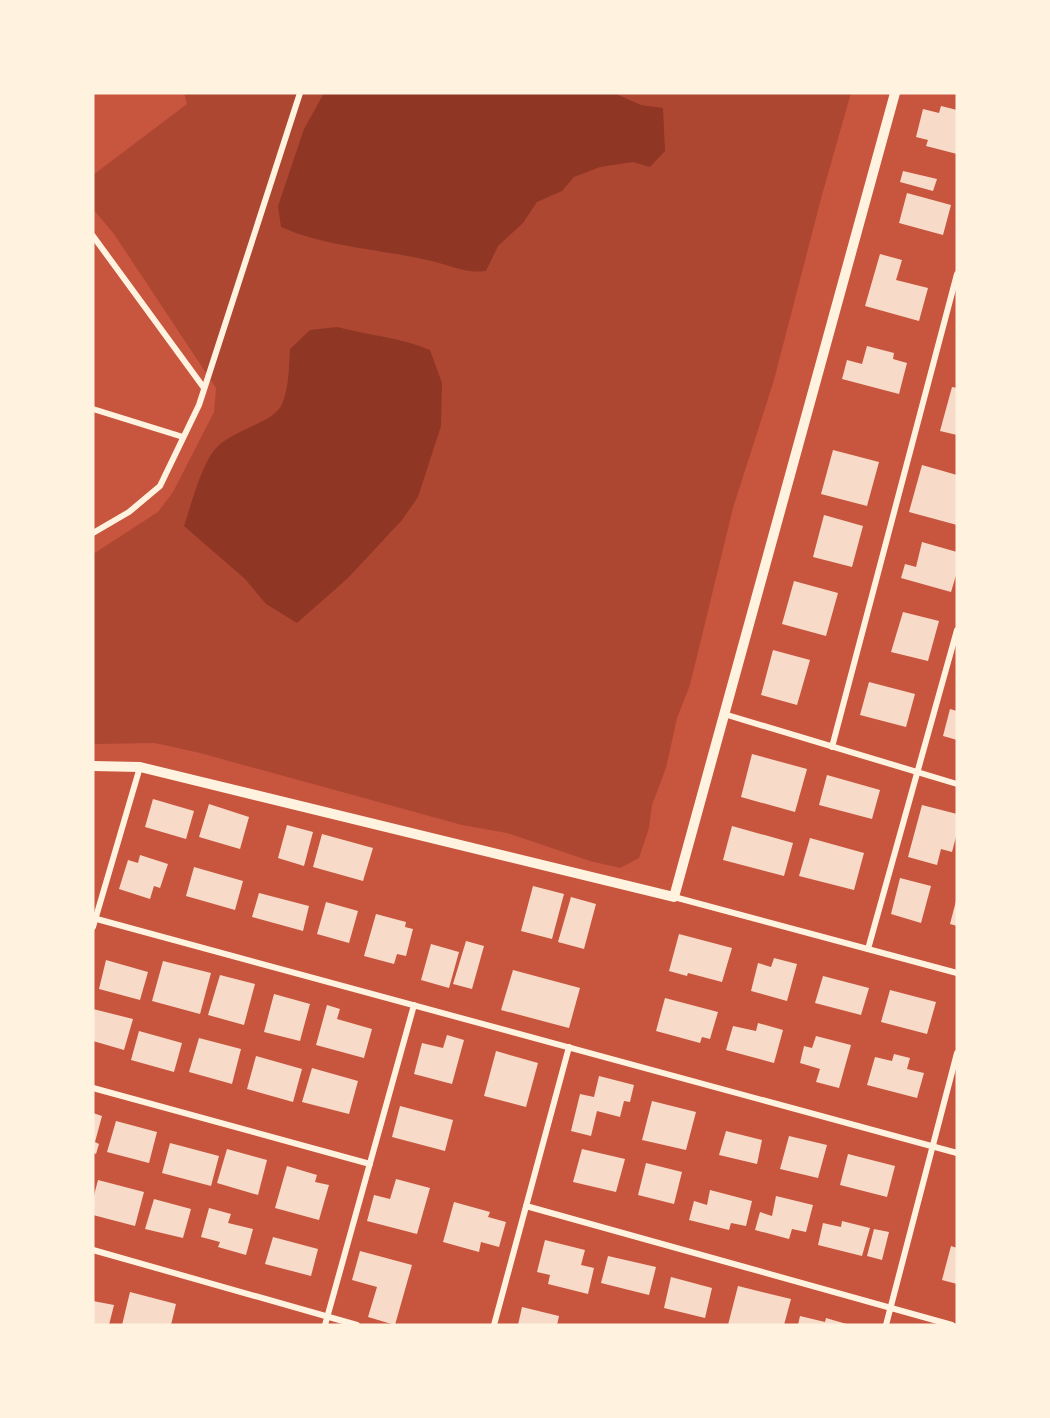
<svg xmlns="http://www.w3.org/2000/svg" width="1050" height="1418" font-family="'Fira Sans Condensed',sans-serif">
<rect width="100%" height="100%" fill="#c8553d"/>
<!-- green -->
<polygon fill="#ae4732" points="184,93 851,93 822,195 774,380 733,508 690,685 677,718 666,768 652,805 649,828 639,858 620,868 590,861 507,833 462,825 200,753 155,743 93,744 93,554 158,512 173,492 214,412 216,388 114,234 93,209 93,175 187,104"/>
<!-- water -->
<g fill="#8f3625">
<path d="M324 93H614L641 105 663 108 665 151 650 167 633 162 600 167 574 177 562 191 537 202 523 223 498 246 486 271C464 274 448 264 427 260 379 249 326 247 281 227L278 206 304 129Z"/>
<path d="M337 327C367 335 403 338 430 350L442 383 441 426 418 497 402 520 348 578 297 623 266 604 245 579 184 526C192 503 198 475 212 453 228 429 273 425 282 404 289 387 289 367 290 349L310 330Z"/>
</g>
<!-- building -->
<g fill="#f7dbc8">
<polygon points="941,106 957,110 957,154 926,146 928,140 916,137 923,109 939,113"/>
<polygon points="903,171 937,179 933,191 900,182"/>
<polygon points="907,193 951,205 943,235 899,223"/>
<polygon points="880,254 902,260 896,280 928,288 919,321 865,306"/>
<polygon points="867,346 894,353 893,359 907,363 899,394 842,379 847,360 862,364"/>
<polygon points="952,387 957,388 957,435 940,431"/>
<polygon points="833,450 879,462 867,506 821,494"/>
<polygon points="922,465 957,475 957,525 909,512"/>
<polygon points="824,515 863,526 852,567 813,557"/>
<polygon points="922,542 957,552 957,572 951,592 901,578 905,564 916,567"/>
<polygon points="794,581 838,593 826,636 782,624"/>
<polygon points="903,612 939,621 928,661 891,652"/>
<polygon points="773,650 810,660 797,705 761,695"/>
<polygon points="869,682 915,694 906,727 860,715"/>
<polygon points="950,709 957,711 957,740 943,736"/>
<polygon points="752,754 807,769 795,812 741,797"/>
<polygon points="827,775 880,790 872,819 819,805"/>
<polygon points="153,799 194,811 186,839 145,827"/>
<polygon points="209,804 249,817 240,849 199,837"/>
<polygon points="922,805 957,814 957,833 952,852 941,849 937,865 908,857"/>
<polygon points="287,825 313,832 304,866 278,858"/>
<polygon points="732,826 793,843 784,876 723,860"/>
<polygon points="322,834 373,848 363,881 313,867"/>
<polygon points="810,838 864,853 854,890 799,876"/>
<polygon points="140,855 168,864 160,888 154,886 150,899 119,889 128,860 138,863"/>
<polygon points="194,867 243,881 235,910 186,896"/>
<polygon points="900,878 931,886 921,923 891,914"/>
<polygon points="533,886 564,894 552,939 521,931"/>
<polygon points="259,893 309,906 303,931 252,917"/>
<polygon points="571,897 596,904 584,949 558,942"/>
<polygon points="956,901 957,901 957,926 950,924"/>
<polygon points="326,902 358,911 349,943 317,934"/>
<polygon points="376,914 406,922 405,927 413,929 406,956 397,954 394,964 364,956"/>
<polygon points="679,934 732,948 722,982 688,973 687,976 669,971"/>
<polygon points="466,941 484,946 472,989 453,984"/>
<polygon points="431,944 459,952 449,988 421,980"/>
<polygon points="774,958 797,964 787,1001 751,991 758,963 771,967"/>
<polygon points="106,960 148,972 140,1000 99,989"/>
<polygon points="163,961 211,973 200,1014 152,1001"/>
<polygon points="513,970 580,988 569,1028 501,1010"/>
<polygon points="220,975 255,984 244,1025 208,1015"/>
<polygon points="823,976 869,988 861,1015 815,1003"/>
<polygon points="890,990 936,1002 927,1034 881,1022"/>
<polygon points="274,994 310,1004 300,1041 264,1032"/>
<polygon points="665,998 718,1012 710,1039 702,1037 700,1043 656,1031"/>
<polygon points="327,1005 340,1009 337,1019 372,1029 364,1058 316,1045"/>
<polygon points="93,1009 133,1019 124,1050 93,1041"/>
<polygon points="758,1023 783,1030 774,1063 726,1050 733,1026 756,1031"/>
<polygon points="139,1031 182,1043 174,1072 131,1060"/>
<polygon points="447,1035 464,1040 452,1084 414,1074 422,1043 443,1048"/>
<polygon points="816,1036 851,1045 839,1088 816,1082 820,1069 800,1063 804,1046 812,1048"/>
<polygon points="199,1038 241,1049 232,1084 189,1072"/>
<polygon points="496,1051 538,1063 526,1107 484,1096"/>
<polygon points="894,1054 910,1058 907,1069 924,1073 917,1098 867,1085 875,1057 892,1061"/>
<polygon points="256,1056 302,1069 293,1102 247,1089"/>
<polygon points="312,1068 358,1081 349,1114 302,1102"/>
<polygon points="599,1076 634,1085 630,1102 624,1101 620,1117 597,1111 591,1136 571,1131 580,1094 594,1097"/>
<polygon points="652,1101 696,1112 686,1150 642,1140"/>
<polygon points="400,1106 453,1120 445,1151 392,1137"/>
<polygon points="93,1113 102,1116 95,1142 99,1144 96,1154 93,1153"/>
<polygon points="116,1121 157,1132 149,1163 107,1152"/>
<polygon points="726,1131 762,1140 757,1164 719,1155"/>
<polygon points="789,1136 827,1145 818,1178 780,1169"/>
<polygon points="170,1143 219,1156 211,1186 162,1173"/>
<polygon points="227,1149 267,1160 258,1195 217,1183"/>
<polygon points="582,1149 625,1159 616,1192 573,1182"/>
<polygon points="848,1154 895,1166 887,1197 840,1185"/>
<polygon points="646,1163 682,1172 674,1204 638,1195"/>
<polygon points="287,1166 317,1175 315,1182 329,1185 319,1220 275,1208"/>
<polygon points="396,1179 430,1188 417,1234 367,1221 374,1195 390,1199"/>
<polygon points="98,1180 144,1192 135,1226 93,1215 93,1199"/>
<polygon points="710,1190 752,1201 746,1226 731,1223 729,1230 689,1220 694,1201 707,1205"/>
<polygon points="776,1196 813,1205 806,1232 792,1229 789,1239 755,1230 760,1212 772,1216"/>
<polygon points="154,1199 191,1209 183,1238 145,1229"/>
<polygon points="454,1202 490,1212 488,1217 506,1222 499,1247 481,1242 479,1252 443,1242"/>
<polygon points="209,1208 231,1214 228,1223 253,1229 246,1255 218,1247 220,1242 201,1237"/>
<polygon points="842,1221 870,1228 862,1256 818,1245 823,1223 841,1227"/>
<polygon points="874,1229 889,1232 882,1260 867,1256"/>
<polygon points="273,1237 318,1249 311,1276 265,1264"/>
<polygon points="545,1240 585,1250 581,1265 594,1268 588,1294 548,1284 550,1275 537,1272"/>
<polygon points="951,1246 957,1248 957,1284 942,1280"/>
<polygon points="360,1251 412,1265 395,1325 368,1317 377,1287 352,1280"/>
<polygon points="608,1256 656,1267 649,1295 601,1283"/>
<polygon points="671,1277 712,1288 705,1318 664,1308"/>
<polygon points="738,1286 791,1299 784,1325 728,1325"/>
<polygon points="130,1292 176,1304 171,1325 122,1325"/>
<polygon points="93,1301 114,1305 109,1325 93,1324"/>
<polygon points="522,1307 559,1316 557,1325 518,1325"/>
<polygon points="800,1316 825,1322 826,1318 850,1325 798,1325"/>
</g>
<g fill="none" stroke-linecap="round" stroke-linejoin="round">
<!-- minor -->
<g stroke="#fff3e0" stroke-width="6">
<polyline points="93,236 204,388"/>
<polyline points="93,409 183,437"/>
<polyline points="93,533 129,512 160,486 199,405 300,93"/>
<polyline points="724,714 957,784"/>
<polyline points="832,747 957,274"/>
<polyline points="674,897 957,973"/>
<polyline points="93,918 957,1153"/>
<polyline points="93,927 140,767"/>
<polyline points="868,949 957,630"/>
<polyline points="93,1088 370,1164"/>
<polyline points="526,1206 952,1325"/>
<polyline points="93,1250 357,1325"/>
<polyline points="325,1325 414,1005"/>
<polyline points="494,1325 569,1047"/>
<polyline points="886,1325 957,1053"/>
</g>
<!-- tertiary -->
<polyline stroke="#fff3e0" stroke-width="10" points="93,766 140,767 674,897 895,93"/>
</g>
<!-- border -->
<rect width="1050" height="1418" fill="none" stroke="#fff3e0" stroke-width="189"/>
</svg>
